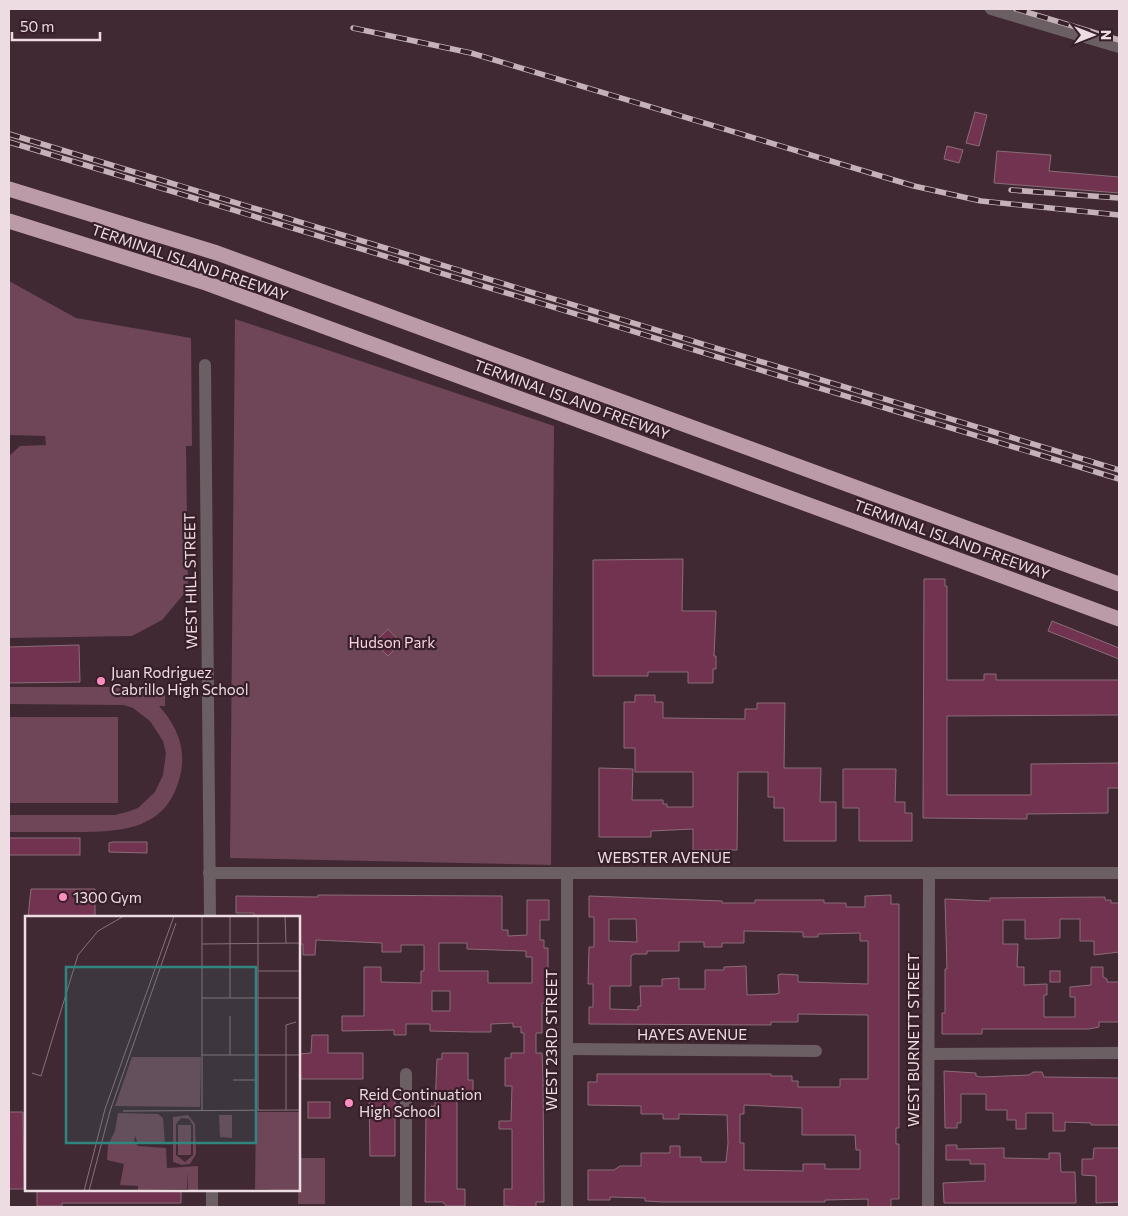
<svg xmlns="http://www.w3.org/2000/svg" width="1128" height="1216" font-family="Commissioner,sans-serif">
<rect width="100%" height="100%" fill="#412933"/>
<!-- green -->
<g fill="#6e4657">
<polygon points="9,281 76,318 191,338 192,446 186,446 188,589 162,620 132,636 9,638 9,456 20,446 46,445 45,436 9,435"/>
<polygon points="235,319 554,426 551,865 230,858"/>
<path d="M9 687H165V706H159C177 726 187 749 180 776 167 831 120 832 74 832 52 832 30 832 9 832V815H115L127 812 138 808 155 792 163 775 166 753 163 741 150 721 133 708 123 705 9 704Z"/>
<rect x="9" y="717" width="109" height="86"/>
<polygon points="299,1158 325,1158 325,1204 298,1204"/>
</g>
<!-- building -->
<g fill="#71334f" stroke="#8a6d78" fill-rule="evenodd">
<polygon points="975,112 987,115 979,146 966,143"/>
<polygon points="947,146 963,150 959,163 944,159"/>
<polygon points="997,151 1051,155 1049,171 1119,177 1119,193 994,183"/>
<polygon points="683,559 682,611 716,611 714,656 716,656 716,669 713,669 713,683 688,683 688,672 648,672 648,676 593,676 593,560"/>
<polygon points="924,579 945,579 945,586 947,586 947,680 984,680 984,674 996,674 996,680 1119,680 1119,715 947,716 947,795 1031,795 1031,764 1119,763 1119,788 1108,788 1108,813 1027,814 1027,819 923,818"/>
<polygon points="1052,621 1119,648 1119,659 1048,631"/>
<polygon points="388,629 401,643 388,656 374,643"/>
<polygon points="79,645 80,682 9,683 9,647"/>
<polygon points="635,695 655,695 655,702 663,702 663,718 745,719 745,709 757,709 757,703 785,703 784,768 821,768 820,802 836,802 836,841 784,841 784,808 774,808 774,797 768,797 768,772 738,772 737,850 693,850 693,829 651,831 651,837 599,837 599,768 633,769 632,800 663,800 663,804 667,804 667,807 693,807 693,772 635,772 635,748 624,748 624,702 635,702"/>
<polygon points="843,769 896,769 895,802 905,802 905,813 912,813 912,841 859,841 859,808 843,808"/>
<rect x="9" y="838" width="71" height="17"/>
<polygon points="147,842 147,853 109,852 109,843 112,842"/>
<polygon points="31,889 95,889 95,917 28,917"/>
<path d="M318 895 502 896V930H508V936L527 935V900H549V920H540V940H544V948H548V1003H542V1033H536V1053H542L543 1080 544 1202H536V1207L504 1206V1189H512V1129H499V1121H511L512 1086H505V1058H511V1053H524V1033H521V1027H513V1023L491 1024V1032H472L430 1031V1024H406V1035H394V1030L342 1031V1016H364V967H381V982L421 983V971H424V945H401V952H382V943L316 940 315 955H303V944H299V917H254V913H236V896L318 897ZM439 943H467V949L526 951V957H532V983H488V971H439ZM432 991H450V1011H432Z"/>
<path d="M891 895V904H899V1128H896V1144H899V1199H891V1207H868V1199L825 1200V1202H663L645 1201V1198L610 1197V1200H588V1170H614L620 1166H641V1153H670V1146H680V1157H701V1162H726L728 1143 727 1115 679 1114V1119H663V1114H641V1106L588 1105V1082H597V1074H771V1076H792V1081H798V1087H840V1079H868V1015L798 1014V1022H771V1025L589 1024V1007H593V984H588L589 947H594V917H589V896L722 901V903H755V900H824V903H846V907H865V896ZM609 919H636L637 942 609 941ZM744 931 803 932V937H818V934L860 933V941H868V984L798 982V975L781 974 778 975 779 993 776 994 747 995 746 966 724 967V970H705V989H679V978L662 979V986H640L641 1006H638V1010L610 1009V986H631V956L634 954H647V951H679V942H704V947H722V943H744ZM744 1105 802 1108V1135H855L856 1150H860V1169H825V1164H803V1171L744 1170V1143H740V1114H744Z"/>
<polygon points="1105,897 1105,900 1111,900 1111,903 1119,903 1119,952 1094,955 1094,941 1080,941 1080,919 1060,919 1060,938 1037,939 1025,939 1025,920 1003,920 1003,944 1018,944 1017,967 1024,967 1024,985 1047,984 1047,995 1044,995 1044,1017 1075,1017 1075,997 1070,997 1070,987 1091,985 1091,967 1103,967 1103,977 1107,979 1107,982 1119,982 1119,1022 1099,1022 1099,1027 1089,1029 982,1029 982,1034 942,1034 942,1013 945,1013 945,969 947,969 945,899 990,901 990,898"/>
<rect x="1050" y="971" width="10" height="11"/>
<polygon points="312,1035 328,1035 328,1053 363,1053 363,1079 299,1079 299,1054 311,1053"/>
<polygon points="442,1053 468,1053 468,1080 473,1080 473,1096 457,1096 457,1189 465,1189 465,1206 446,1206 443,1202 425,1202 426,1112 431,1112 431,1106 435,1106 437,1059 442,1059"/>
<polygon points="944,1071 976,1073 976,1076 981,1077 1029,1075 1033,1072 1042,1072 1044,1077 1119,1078 1119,1125 1091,1125 1091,1123 1065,1122 1065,1131 1053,1131 1053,1113 1026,1113 1026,1129 1016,1129 1016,1120 1007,1120 1007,1110 986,1110 986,1094 961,1094 961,1123 957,1123 957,1128 945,1128"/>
<polygon points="395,1093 395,1156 370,1156 369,1094"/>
<rect x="308" y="1102" width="22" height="16"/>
<polygon points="9,1112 23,1112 24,1189 9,1189"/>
<polygon points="946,1145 957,1145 957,1149 1004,1148 1004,1158 1049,1159 1049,1153 1060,1153 1061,1172 1075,1172 1076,1203 944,1203 943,1183 985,1181 985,1164 970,1164 970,1160 946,1160"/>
<polygon points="1094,1148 1119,1148 1119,1202 1096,1203 1096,1176 1082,1175 1082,1159 1093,1159"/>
<polygon points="37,1190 181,1190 181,1203 62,1203 62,1206 37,1206"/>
</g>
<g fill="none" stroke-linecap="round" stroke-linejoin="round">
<!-- minor -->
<g stroke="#6b5f63" stroke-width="12">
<polyline points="991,9 1119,47"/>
<polyline points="205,365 210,917"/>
<polyline points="209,873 1119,873"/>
<polyline points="567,873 567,1207"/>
<polyline points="567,1049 816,1051"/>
<polyline points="929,1054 1119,1053"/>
<polyline points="212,1190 212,1207"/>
<polyline points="406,1207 406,1074"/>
<polyline points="928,1207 929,873"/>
</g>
<!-- motorway -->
<g stroke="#bb9ba7" stroke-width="15">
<polyline points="9,189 217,253 1119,584"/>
<polyline points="9,221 203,282 1119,619"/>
</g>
<defs>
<g id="rail">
<polyline points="1016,9 1119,40"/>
<polyline points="353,28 471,53 914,186 981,201 1119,215"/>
<polyline points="9,134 1119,470"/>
<polyline points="9,142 1119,479"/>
<polyline points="1011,190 1119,198"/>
</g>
</defs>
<!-- rail casing -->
<use href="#rail" stroke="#c5b2b9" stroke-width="5.5"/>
<!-- rail -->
<use href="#rail" stroke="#371f29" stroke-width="4" stroke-dasharray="11" stroke-linecap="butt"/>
</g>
<!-- markers -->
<g fill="#fd8ebf" stroke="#371f29" stroke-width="2">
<circle cx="101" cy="681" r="5"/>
<circle cx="63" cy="897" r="5"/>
<circle cx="349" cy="1103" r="5"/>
</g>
<g text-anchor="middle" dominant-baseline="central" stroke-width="4.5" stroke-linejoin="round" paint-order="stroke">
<!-- street labels -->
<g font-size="15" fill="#eddce2" stroke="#371f29">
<text transform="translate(190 262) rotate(19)">TERMINAL ISLAND FREEWAY</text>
<text transform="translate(572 399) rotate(20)">TERMINAL ISLAND FREEWAY</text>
<text transform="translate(952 539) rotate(20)">TERMINAL ISLAND FREEWAY</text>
<text transform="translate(190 581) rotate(-91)">WEST HILL STREET</text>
<text x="664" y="857">WEBSTER AVENUE</text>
<text x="692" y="1034">HAYES AVENUE</text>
<text transform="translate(551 1040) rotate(-90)">WEST 23RD STREET</text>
<text transform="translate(913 1040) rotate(-90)">WEST BURNETT STREET</text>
</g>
<!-- park labels -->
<g font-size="15" fill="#fad1e1" stroke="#371f29">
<text x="392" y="642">Hudson Park</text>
</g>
<!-- poi labels -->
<g font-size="15" fill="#eddce2" stroke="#371f29" text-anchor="start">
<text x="111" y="672">Juan Rodriguez<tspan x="111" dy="17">Cabrillo High School</tspan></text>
<text x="73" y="897">1300 Gym</text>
<text x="359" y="1094">Reid Continuation<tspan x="359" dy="17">High School</tspan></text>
</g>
</g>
<!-- overview -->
<g transform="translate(25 916)">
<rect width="275" height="275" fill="#412933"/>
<path d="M107 141H176L175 191 90 190ZM231 196H275V275L230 273ZM93 197 133 198 138 202 140 228H113L110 220 109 226 113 230 141 232 142 252 173 250V275H163V255L162 273 113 274V270L95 269 99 248 82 244 83 229 90 215ZM163 199 170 208 171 238 165 248 157 249 148 246V201ZM156 202 164 203 168 209V239L160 246 151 239V208ZM194 199H207V222L195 221ZM153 209H166V239H153Z" fill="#6e4657" fill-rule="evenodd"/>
<path fill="none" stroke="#867179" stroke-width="1" d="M177 0V195M205 0V82M233 0V194M260 0 261 27M177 28 275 27M233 55H275M177 82H275M177 139H275M205 139V100M7 157 16 160 53 39 73 15 99 0M208 164H233M261 194V109L271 106M98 195 275 194M59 275 80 193 149 0M64 275 85 195 151 7"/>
<path fill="#30857f" fill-opacity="0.15" stroke="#30857f" stroke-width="2.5" d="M41 51H231V227H41Z"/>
<rect width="275" height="275" fill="none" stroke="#eddce2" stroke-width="2.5"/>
</g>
<!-- border -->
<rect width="1128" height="1216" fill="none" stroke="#eddce2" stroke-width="20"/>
<!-- north arrow -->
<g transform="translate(1093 35) rotate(90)" stroke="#371f29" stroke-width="4" paint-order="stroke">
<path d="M0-4L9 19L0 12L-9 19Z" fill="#eddce2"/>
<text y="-8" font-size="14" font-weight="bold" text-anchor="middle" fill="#eddce2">N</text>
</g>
<!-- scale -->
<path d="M12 32v8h88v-8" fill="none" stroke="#eddce2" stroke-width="2.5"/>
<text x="20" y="32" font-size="15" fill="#eddce2" stroke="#371f29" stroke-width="4" paint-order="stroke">50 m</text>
</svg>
